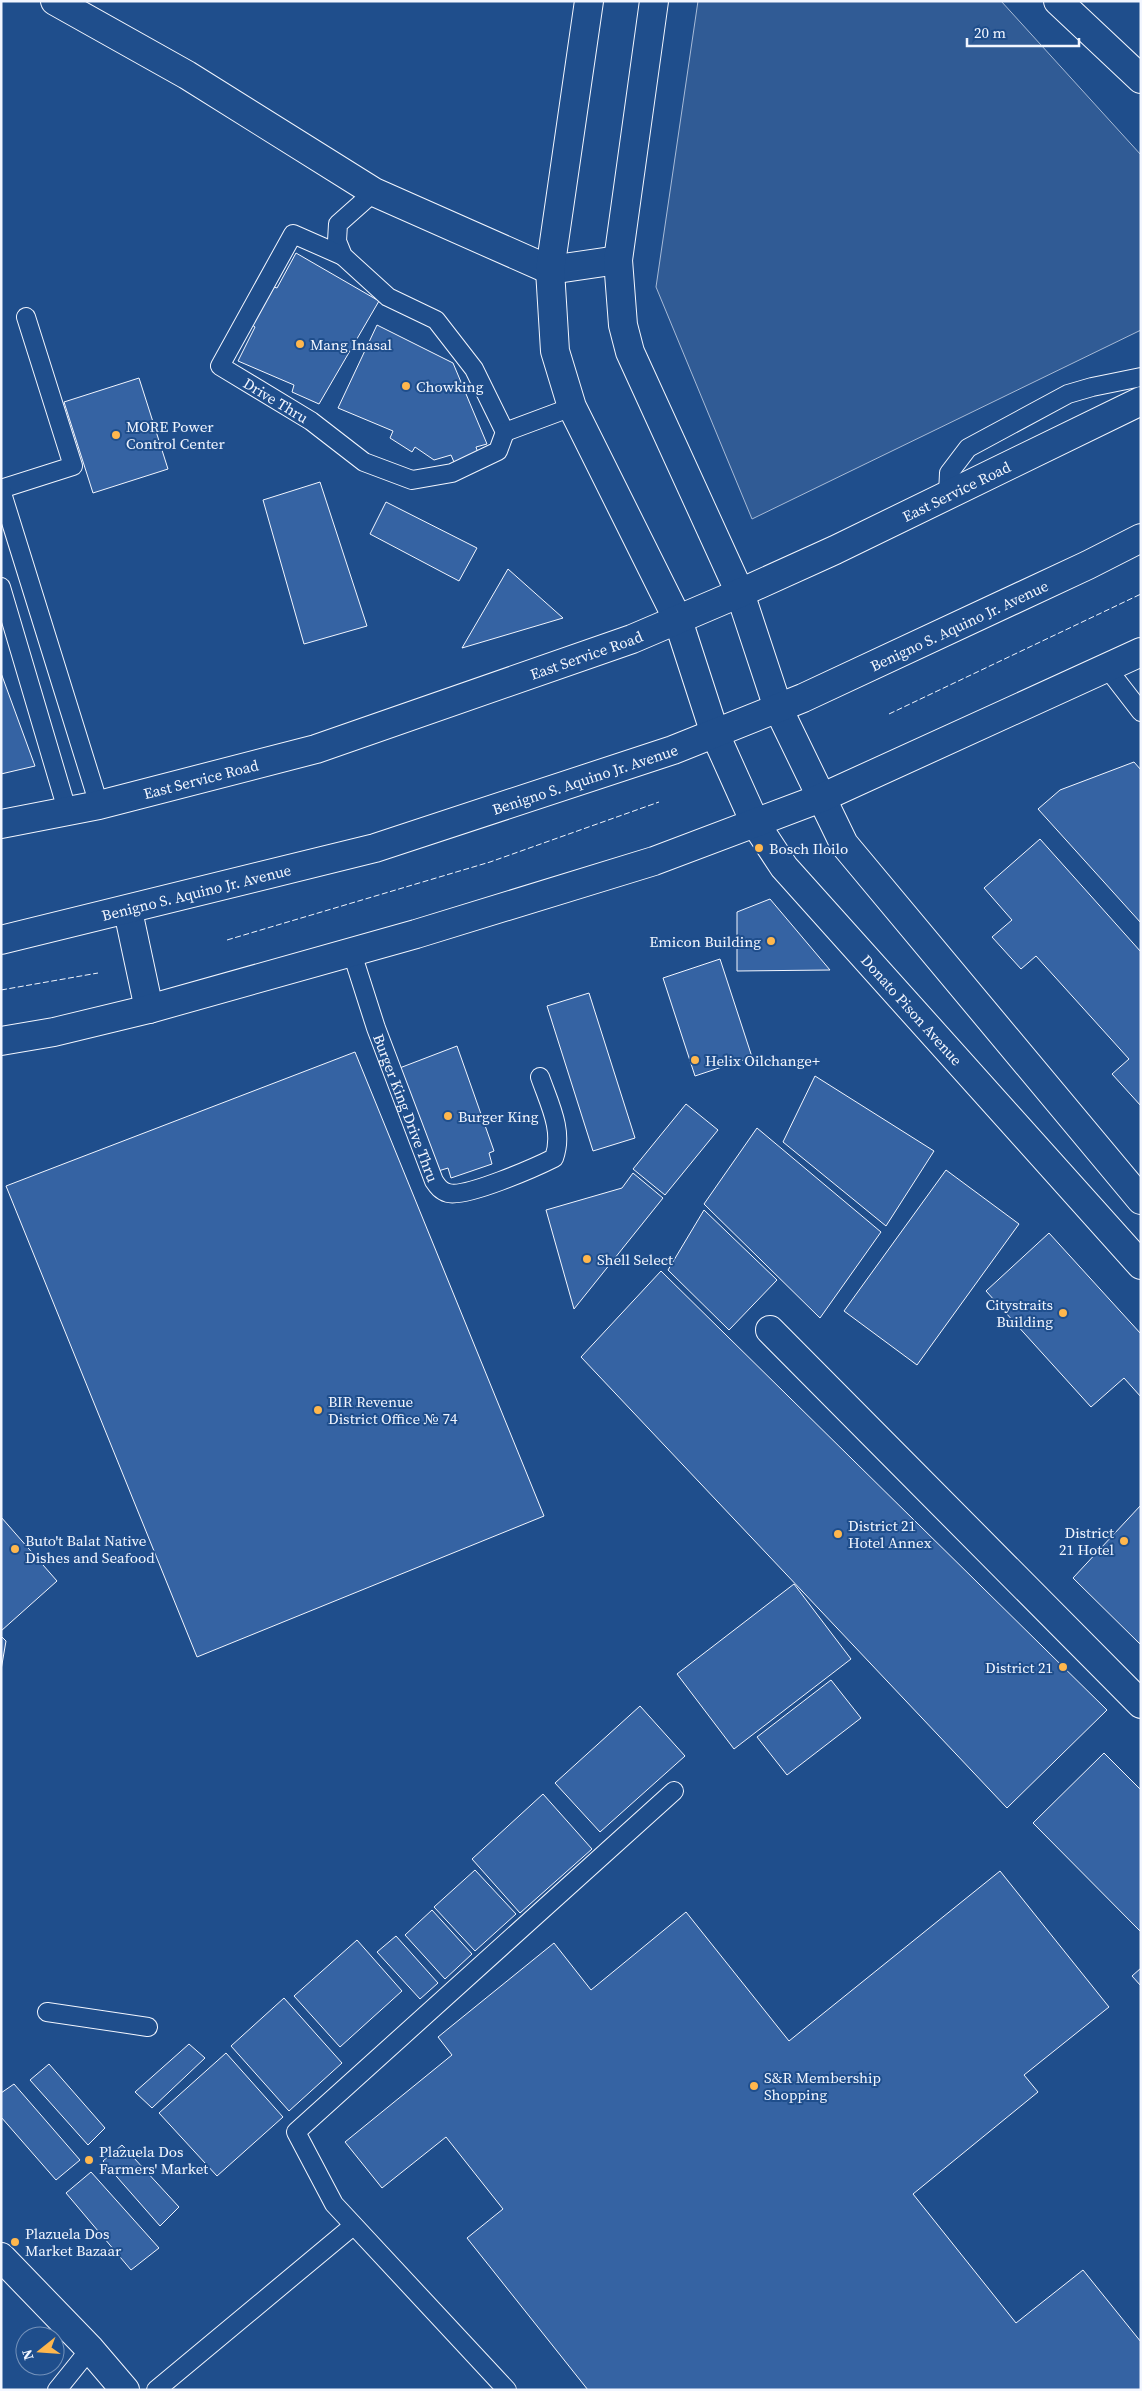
<svg xmlns="http://www.w3.org/2000/svg" width="1142" height="2391" font-family="'Source Serif 4',serif">
<rect width="100%" height="100%" fill="#1f4e8c"/>
<!-- green -->
<polygon fill="#305b95" stroke="#a8bbd7" points="698,1 1001,1 1141,155 1141,330 752,519 656,287"/>
<!-- building -->
<g fill="#3563a3" stroke="#f2f6ff">
<polygon points="296,253 379,301 319,404 292,392 294,385 238,361 255,327 249,323 269,285 277,288"/>
<polygon points="377,325 453,363 487,444 476,447 478,453 454,462 451,455 434,460 415,447 412,452 390,438 393,431 338,408"/>
<polygon points="139,378 168,469 93,493 64,402"/>
<polygon points="320,482 367,626 304,644 263,500"/>
<polygon points="386,502 477,548 459,581 370,534"/>
<polygon points="508,569 563,618 462,648"/>
<polygon points="1,673 35,766 1,774"/>
<polygon points="1134,762 1141,770 1141,923 1038,809 1060,790"/>
<polygon points="1040,839 1141,952 1141,1106 1112,1074 1129,1059 1036,956 1021,969 992,937 1012,920 984,888"/>
<polygon points="770,899 830,970 737,971 737,912"/>
<polygon points="720,959 752,1057 695,1076 663,978"/>
<polygon points="589,993 635,1138 593,1151 547,1006"/>
<polygon points="457,1046 494,1151 489,1153 492,1164 451,1178 448,1168 435,1172 397,1069"/>
<polygon points="355,1052 544,1516 197,1657 6,1186"/>
<polygon points="815,1076 934,1151 886,1226 783,1142"/>
<polygon points="686,1104 718,1130 665,1195 633,1169"/>
<polygon points="757,1128 881,1232 820,1318 704,1204"/>
<polygon points="946,1170 1019,1224 917,1365 844,1311"/>
<polygon points="633,1173 663,1198 574,1309 546,1210 622,1188"/>
<polygon points="704,1210 777,1280 729,1330 668,1270"/>
<polygon points="1049,1233 1141,1334 1141,1397 1124,1378 1091,1407 986,1291"/>
<polygon points="661,1271 1107,1710 1007,1808 581,1357"/>
<polygon points="1141,1505 1141,1645 1073,1578"/>
<polygon points="1,1517 57,1581 1,1631"/>
<polygon points="794,1584 851,1659 734,1749 677,1674"/>
<polygon points="1,1636 6,1641 1,1670"/>
<polygon points="831,1680 861,1718 787,1775 757,1737"/>
<polygon points="640,1706 685,1756 600,1832 555,1783"/>
<polygon points="1104,1753 1141,1790 1141,1932 1033,1823"/>
<polygon points="543,1794 592,1849 520,1913 472,1859"/>
<polygon points="475,1870 516,1914 475,1951 434,1907"/>
<polygon points="1000,1871 1109,2007 1024,2075 1038,2092 913,2194 1016,2323 1083,2270 1141,2342 1141,2390 588,2390 467,2238 503,2209 446,2137 382,2188 345,2142 452,2055 438,2037 554,1943 591,1990 686,1912 789,2041"/>
<polygon points="432,1910 472,1954 445,1979 405,1935"/>
<polygon points="396,1936 438,1983 420,1999 377,1952"/>
<polygon points="357,1940 402,1991 340,2047 294,1996"/>
<polygon points="1141,1968 1141,1986 1132,1976"/>
<polygon points="284,1998 342,2063 289,2111 231,2046"/>
<polygon points="189,2044 205,2058 152,2108 135,2092"/>
<polygon points="226,2053 283,2117 217,2176 159,2113"/>
<polygon points="49,2064 105,2128 88,2145 30,2080"/>
<polygon points="14,2084 80,2160 56,2180 1,2117 1,2093"/>
<polygon points="122,2145 179,2207 160,2226 103,2161"/>
<polygon points="91,2172 159,2248 131,2270 66,2193"/>
</g>
<g fill="none" stroke-linecap="round" stroke-linejoin="round">
<defs>
<g id="service">
<polyline points="374,192 338,224 337,241 343,256 388,297 436,320 474,369 505,432 572,407"/>
<path id="s1" d="M343 256 293 234 220 366 311 421 364 462 412 480 452 473 498 451 505 432"/>
<polyline points="1,489 73,466 26,317"/>
<polyline points="1,490 99,805"/>
<polyline points="948,494 949,473 968,448 1068,394 1092,387 1141,377"/>
<polyline points="1,587 67,810"/>
<polyline points="1107,668 1141,712"/>
<path id="s2" d="M352 953 376 1028 434 1181C438 1187 441 1191 448 1193 466 1198 536 1167 554 1158 564 1131 549 1103 540 1077"/>
<polyline points="47,2012 148,2027"/>
<polyline points="57,2390 90,2349"/>
<polyline points="156,2390 353,2226"/>
<polyline points="507,2390 334,2204 296,2132 674,1791"/>
</g>
<g id="minor">
<polyline points="55,1 187,75 374,192 550,270 618,260"/>
<polyline points="589,1 550,270 555,351 572,407 678,620 715,734"/>
<polyline points="654,1 618,260 623,325 630,352 740,593 778,708"/>
<polyline points="1058,1 1141,79"/>
<polyline points="770,1330 1141,1704"/>
</g>
<g id="tertiary">
<path id="s3" d="M1 824 99 805 316 749 632 639 740 593 835 550 1141 401"/>
<polyline points="1,2257 90,2349 125,2390"/>
</g>
<g id="secondary">
<polyline points="778,708 844,844 1141,1200"/>
<path id="s4" d="M715 734 755 823 784 867 1141 1265"/>
</g>
<g id="trunk">
<polyline points="128,911 149,1009"/>
<path id="s5" d="M1 940 375 848 673 750 803 698 1088 565 1141 538"/>
<polyline points="1,1041 54,1032 149,1009 416,934 654,861 821,798 1141,652"/>
</g>
</defs>
<!-- service casing -->
<use href="#service" stroke="#f2f6ff" stroke-width="20"/>
<!-- minor casing -->
<use href="#minor" stroke="#f2f6ff" stroke-width="30"/>
<!-- tertiary casing -->
<use href="#tertiary" stroke="#f2f6ff" stroke-width="30"/>
<!-- secondary casing -->
<use href="#secondary" stroke="#f2f6ff" stroke-width="30"/>
<!-- trunk casing -->
<use href="#trunk" stroke="#f2f6ff" stroke-width="30"/>
<!-- service -->
<use href="#service" stroke="#1f4e8c" stroke-width="18"/>
<!-- minor -->
<use href="#minor" stroke="#1f4e8c" stroke-width="28"/>
<!-- tertiary -->
<use href="#tertiary" stroke="#1f4e8c" stroke-width="28"/>
<!-- secondary -->
<use href="#secondary" stroke="#1f4e8c" stroke-width="28"/>
<!-- trunk -->
<use href="#trunk" stroke="#1f4e8c" stroke-width="28"/>
<!-- fence -->
<g stroke="#f2f6ff" stroke-width="1" stroke-dasharray="6 2.5" stroke-linecap="butt">
<polyline points="889,714 1141,594"/>
<polyline points="227,940 490,862 659,802"/>
<polyline points="1,990 98,973"/>
</g>
</g>
<!-- markers -->
<g fill="#ffb74d" stroke="#1f4e8c" stroke-width="2">
<circle cx="300" cy="344" r="5"/>
<circle cx="406" cy="386" r="5"/>
<circle cx="116" cy="435" r="5"/>
<circle cx="759" cy="848" r="5"/>
<circle cx="771" cy="941" r="5"/>
<circle cx="695" cy="1060" r="5"/>
<circle cx="448" cy="1116" r="5"/>
<circle cx="587" cy="1259" r="5"/>
<circle cx="1063" cy="1313" r="5"/>
<circle cx="318" cy="1410" r="5"/>
<circle cx="838" cy="1534" r="5"/>
<circle cx="1124" cy="1541" r="5"/>
<circle cx="15" cy="1549" r="5"/>
<circle cx="1063" cy="1667" r="5"/>
<circle cx="754" cy="2086" r="5"/>
<circle cx="89" cy="2160" r="5"/>
<circle cx="15" cy="2242" r="5"/>
</g>
<g text-anchor="middle" dominant-baseline="central" stroke-width="4" stroke-linejoin="round" paint-order="stroke">
<!-- poi labels -->
<g font-size="15" fill="#f2f6ff" stroke="#1f4e8c" text-anchor="start">
<text x="310" y="344">Mang Inasal</text>
<text x="416" y="386">Chowking</text>
<text x="126" y="426">MORE Power<tspan x="126" dy="17">Control Center</tspan></text>
<text x="769" y="848">Bosch Iloilo</text>
<text x="761" y="941" text-anchor="end">Emicon Building</text>
<text x="705" y="1060">Helix Oilchange+</text>
<text x="458" y="1116">Burger King</text>
<text x="597" y="1259">Shell Select</text>
<text x="1053" y="1304" text-anchor="end">Citystraits<tspan x="1053" dy="17">Building</tspan></text>
<text x="328" y="1401">BIR Revenue<tspan x="328" dy="17">District Office № 74</tspan></text>
<text x="848" y="1525">District 21<tspan x="848" dy="17">Hotel Annex</tspan></text>
<text x="1114" y="1532" text-anchor="end">District<tspan x="1114" dy="17">21 Hotel</tspan></text>
<text x="25" y="1540">Buto't Balat Native<tspan x="25" dy="17">Dishes and Seafood</tspan></text>
<text x="1053" y="1667" text-anchor="end">District 21</text>
<text x="764" y="2077">S&amp;R Membership<tspan x="764" dy="17">Shopping</tspan></text>
<text x="99" y="2151">Plazuela Dos<tspan x="99" dy="17">Farmers' Market</tspan></text>
<text x="25" y="2233">Plazuela Dos<tspan x="25" dy="17">Market Bazaar</tspan></text>
</g>
<!-- street labels -->
<g font-size="15" fill="#f2f6ff" stroke="#1f4e8c">
<text stroke="none"><textPath href="#s1" startOffset="271">Drive Thru</textPath></text>
<text stroke="none"><textPath href="#s3" startOffset="1015">East Service Road</textPath></text>
<text stroke="none"><textPath href="#s5" startOffset="1011">Benigno S. Aquino Jr. Avenue</textPath></text>
<text stroke="none"><textPath href="#s3" startOffset="610">East Service Road</textPath></text>
<text stroke="none"><textPath href="#s3" startOffset="205">East Service Road</textPath></text>
<text stroke="none"><textPath href="#s5" startOffset="606">Benigno S. Aquino Jr. Avenue</textPath></text>
<text stroke="none"><textPath href="#s5" startOffset="201">Benigno S. Aquino Jr. Avenue</textPath></text>
<text stroke="none"><textPath href="#s4" startOffset="342">Donato Pison Avenue</textPath></text>
<text stroke="none"><textPath href="#s2" startOffset="164">Burger King Drive Thru</textPath></text>
</g>
</g>
<!-- border -->
<rect width="1142" height="2391" fill="none" stroke="#f2f6ff" stroke-width="5"/>
<!-- north arrow -->
<g transform="translate(40 2351) rotate(253)"><circle r="24" fill="#1f4e8c" stroke="#7391ba"/>
<path d="M0-4L9 19L0 12L-9 19Z" fill="#ffb74d"/>
<text y="-8" font-size="14" font-weight="bold" text-anchor="middle" fill="#f2f6ff">N</text>
</g>
<!-- scale -->
<path d="M967 38v8h112v-8" fill="none" stroke="#f2f6ff" stroke-width="2.5"/>
<text x="974" y="38" font-size="15" fill="#f2f6ff" stroke="#1f4e8c" stroke-width="4" paint-order="stroke">20 m</text>
</svg>
